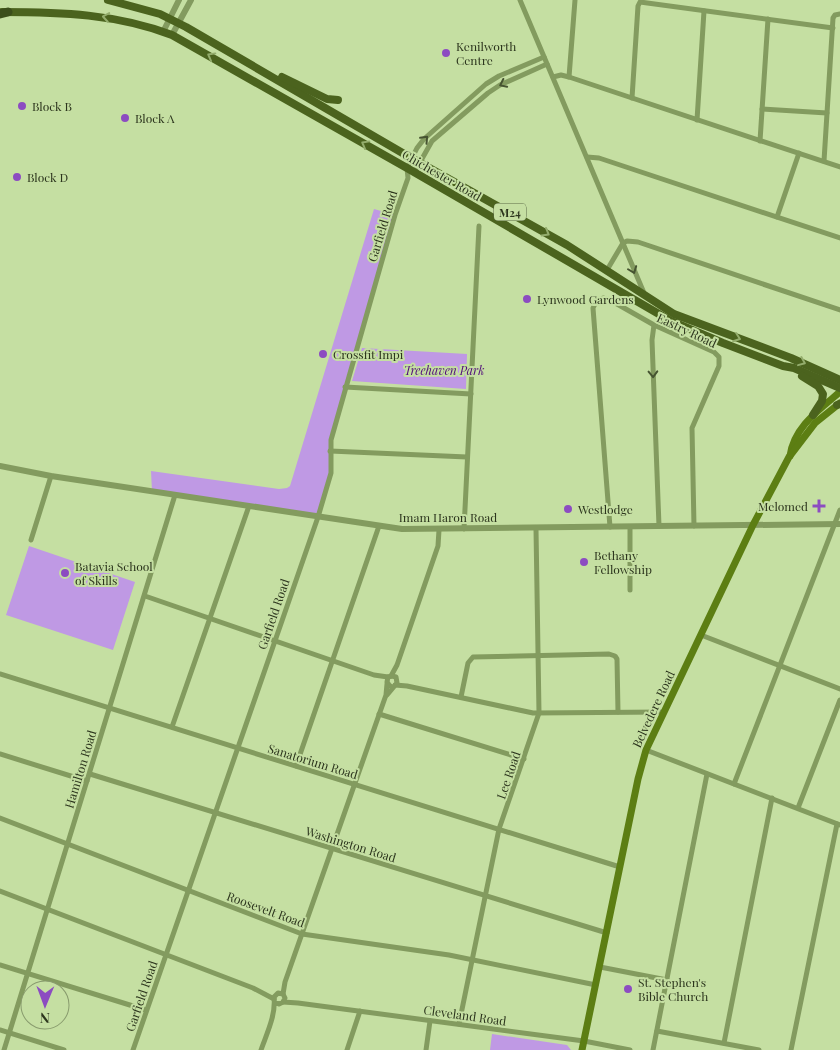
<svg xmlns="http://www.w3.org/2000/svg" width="840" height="1050" font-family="'Playfair Display',serif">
<rect width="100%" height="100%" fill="#c5dfa2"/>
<!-- green -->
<g fill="#bf99e4">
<polygon points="374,209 395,215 331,440 331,467 318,517 152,491 151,471 279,489 287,488 290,486"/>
<polygon points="362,348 467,354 466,389 352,381"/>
<polygon points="29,546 135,582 113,650 6,615"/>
<polygon points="492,1034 567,1045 571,1050 490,1050"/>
</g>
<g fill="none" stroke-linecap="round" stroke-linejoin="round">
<!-- minor -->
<g stroke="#839b5f" stroke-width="5">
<polyline points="520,0 644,293"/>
<polyline points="553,77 561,75 569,77 840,167"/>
<polyline points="569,77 575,0"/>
<polyline points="632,98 638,6 640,2 833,28"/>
<polyline points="762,109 827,113"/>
<polyline points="697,120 704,11"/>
<polyline points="760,141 768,19"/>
<polyline points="587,157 599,158 840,238"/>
<polyline points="824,161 833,18 835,15 840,14"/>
<polyline points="414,173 432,141 488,93 500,85 547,64"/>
<polyline points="777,217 799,153"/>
<polyline points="623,243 627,241 638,242 840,310"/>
<polyline points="607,270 623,243"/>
<polyline points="654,325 652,340 659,526"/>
<polyline points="345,387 471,394"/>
<polyline points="330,451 467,457"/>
<polyline points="610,527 593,308 597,300 603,298 610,300 654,325 714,352 719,357 719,366 692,428 694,526"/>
<polyline points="630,527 630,590"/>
<polyline points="464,529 479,226"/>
<polyline points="31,540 51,476"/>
<polyline points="145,596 374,675 388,677"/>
<polyline points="701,635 840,689"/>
<polyline points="0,674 620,867"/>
<polyline points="391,676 397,665 438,546 439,530"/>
<polyline points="395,685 407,686 533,713 664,712"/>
<polyline points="387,695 397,683 396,677 392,676 388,677 387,682 389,685 392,687"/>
<polyline points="461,697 468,663 473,657 609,654 615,656 617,659 618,712"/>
<polyline points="379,714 524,759"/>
<polyline points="172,727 249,506"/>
<polyline points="646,750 840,825"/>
<polyline points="0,754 87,781"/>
<polyline points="296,766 379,526"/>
<polyline points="90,774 607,933"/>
<polyline points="734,784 840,510"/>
<polyline points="798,808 840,700"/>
<polyline points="0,818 302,934 449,955 596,985"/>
<polyline points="0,891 253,988 274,999"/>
<polyline points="0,965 146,1010"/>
<polyline points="600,967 667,980"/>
<polyline points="283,994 285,982 386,695 387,684"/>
<polyline points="283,1002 298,1003 584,1041 630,1050"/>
<polyline points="459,1024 499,829 539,713 536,529"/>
<polyline points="0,1030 64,1050"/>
<polyline points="657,1031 759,1050"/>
<polyline points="724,1043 772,798"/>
<polyline points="4,1050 175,495"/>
<polyline points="133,1050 318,517 331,473 331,440 395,215 408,178 407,168 417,148 424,139 486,84 499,76 544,57"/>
<path d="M261 1050C267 1033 276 1015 274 997L278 993 283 994 285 998 283 1002 279 1004 275 1002"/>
<polyline points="347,1050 360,1011"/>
<polyline points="426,1050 430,1021"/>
<polyline points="653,1050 707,774"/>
<polyline points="791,1050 837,824"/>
</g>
<!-- tertiary -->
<g stroke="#839b5f" stroke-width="6">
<polyline points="163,32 179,0"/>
<polyline points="172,35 191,0"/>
<polyline points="0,466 51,476 402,529 840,524"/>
</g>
<!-- secondary -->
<g stroke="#5c7e13" stroke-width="7">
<path d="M790 456C794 427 819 410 840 392"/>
<polyline points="582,1050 638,779 646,750 753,525 789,457 815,423 840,403"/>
</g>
<!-- primary -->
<g stroke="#4b631e" stroke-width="8">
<polyline points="108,0 160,14 186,27 406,155 567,245 674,314 791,358 840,380"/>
<path d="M2 12C61 12 117 14 172 35L407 168 671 321 723 343 783 366 794 368 840 388"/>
<polyline points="282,77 327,99 338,100"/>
<polyline points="802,376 818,386 823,394 822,401 813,415"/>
<polyline points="837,405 840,404"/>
</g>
<!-- motorway -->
<polyline stroke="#3b4e1b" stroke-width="9" points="0,14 8,12"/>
</g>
<!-- one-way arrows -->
<defs><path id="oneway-chevron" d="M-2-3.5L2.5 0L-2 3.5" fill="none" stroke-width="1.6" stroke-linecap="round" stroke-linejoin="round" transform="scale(1.25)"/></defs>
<g stroke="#94ad6d">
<use href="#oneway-chevron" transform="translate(106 17) rotate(-170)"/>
<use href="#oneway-chevron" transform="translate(211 56) rotate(-151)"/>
<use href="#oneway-chevron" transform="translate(365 144) rotate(-151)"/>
<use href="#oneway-chevron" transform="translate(546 233) rotate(30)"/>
<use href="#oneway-chevron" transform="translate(737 338) rotate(20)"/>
<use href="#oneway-chevron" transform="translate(802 362) rotate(22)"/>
</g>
<g stroke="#465431">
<use href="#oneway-chevron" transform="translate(503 84) rotate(154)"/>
<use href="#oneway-chevron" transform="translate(425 139) rotate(-47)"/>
<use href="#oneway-chevron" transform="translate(633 270) rotate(69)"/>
<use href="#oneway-chevron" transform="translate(653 374) rotate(88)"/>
</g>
<!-- markers -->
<g fill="#8c4cc1" stroke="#c5dfa2" stroke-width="2">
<circle cx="446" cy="53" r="5"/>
<circle cx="22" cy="106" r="5"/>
<circle cx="125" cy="118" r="5"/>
<circle cx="17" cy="177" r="5"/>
<circle cx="527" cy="299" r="5"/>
<circle cx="323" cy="354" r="5"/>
<path d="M816.5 498.5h5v5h5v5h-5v5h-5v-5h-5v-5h5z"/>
<circle cx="568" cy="509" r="5"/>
<circle cx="584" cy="562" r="5"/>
<circle cx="65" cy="573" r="5"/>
<circle cx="628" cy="989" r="5"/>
</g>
<g text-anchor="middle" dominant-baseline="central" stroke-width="4" stroke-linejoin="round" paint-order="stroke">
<!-- shield labels -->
<rect fill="#c5dfa2" stroke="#5a6845" stroke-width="1" x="494" y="203.5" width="32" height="17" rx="4"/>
<g font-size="11" font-weight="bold" fill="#2c351d">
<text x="510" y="212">M24</text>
</g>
<!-- poi labels -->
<g font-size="12" fill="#2c351d" stroke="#c5dfa2" text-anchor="start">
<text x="456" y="46">Kenilworth<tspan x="456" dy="14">Centre</tspan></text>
<text x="32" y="106">Block B</text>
<text x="135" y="118">Block A</text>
<text x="27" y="177">Block D</text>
<text x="537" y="299">Lynwood Gardens</text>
<text x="333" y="354">Crossfit Impi</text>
<text x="808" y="506" text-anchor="end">Melomed</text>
<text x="578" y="509">Westlodge</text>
<text x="594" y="555">Bethany<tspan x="594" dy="14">Fellowship</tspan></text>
<text x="75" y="566">Batavia School<tspan x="75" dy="14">of Skills</tspan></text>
<text x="638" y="982">St. Stephen's<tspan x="638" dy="14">Bible Church</tspan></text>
</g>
<!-- street labels -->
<g font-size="12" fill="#2c351d" stroke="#c5dfa2">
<text transform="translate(442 175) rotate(30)">Chichester Road</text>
<text transform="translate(382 226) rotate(-73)">Garfield Road</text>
<text transform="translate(687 330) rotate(25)">Eastry Road</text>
<text x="448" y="517">Imam Haron Road</text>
<text transform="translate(273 614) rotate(-71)">Garfield Road</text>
<text transform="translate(653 709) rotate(-65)">Belvedere Road</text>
<text transform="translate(313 761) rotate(17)">Sanatorium Road</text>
<text transform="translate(80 769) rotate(-73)">Hamilton Road</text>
<text transform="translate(508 775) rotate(-71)">Lee Road</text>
<text transform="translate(351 844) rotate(17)">Washington Road</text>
<text transform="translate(266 909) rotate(20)">Roosevelt Road</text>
<text transform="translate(141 996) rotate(-71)">Garfield Road</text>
<text transform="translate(465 1015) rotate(8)">Cleveland Road</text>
</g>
<!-- park labels -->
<g font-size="12" font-style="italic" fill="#500c7a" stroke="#c5dfa2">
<text x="444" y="370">Treehaven Park</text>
</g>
</g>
<!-- north arrow -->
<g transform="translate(45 1005) rotate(181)"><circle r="24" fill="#c5dfa2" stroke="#889b6d"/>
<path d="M0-4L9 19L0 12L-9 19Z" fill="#8c4cc1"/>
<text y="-8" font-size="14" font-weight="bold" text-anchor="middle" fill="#2c351d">N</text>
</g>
</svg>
